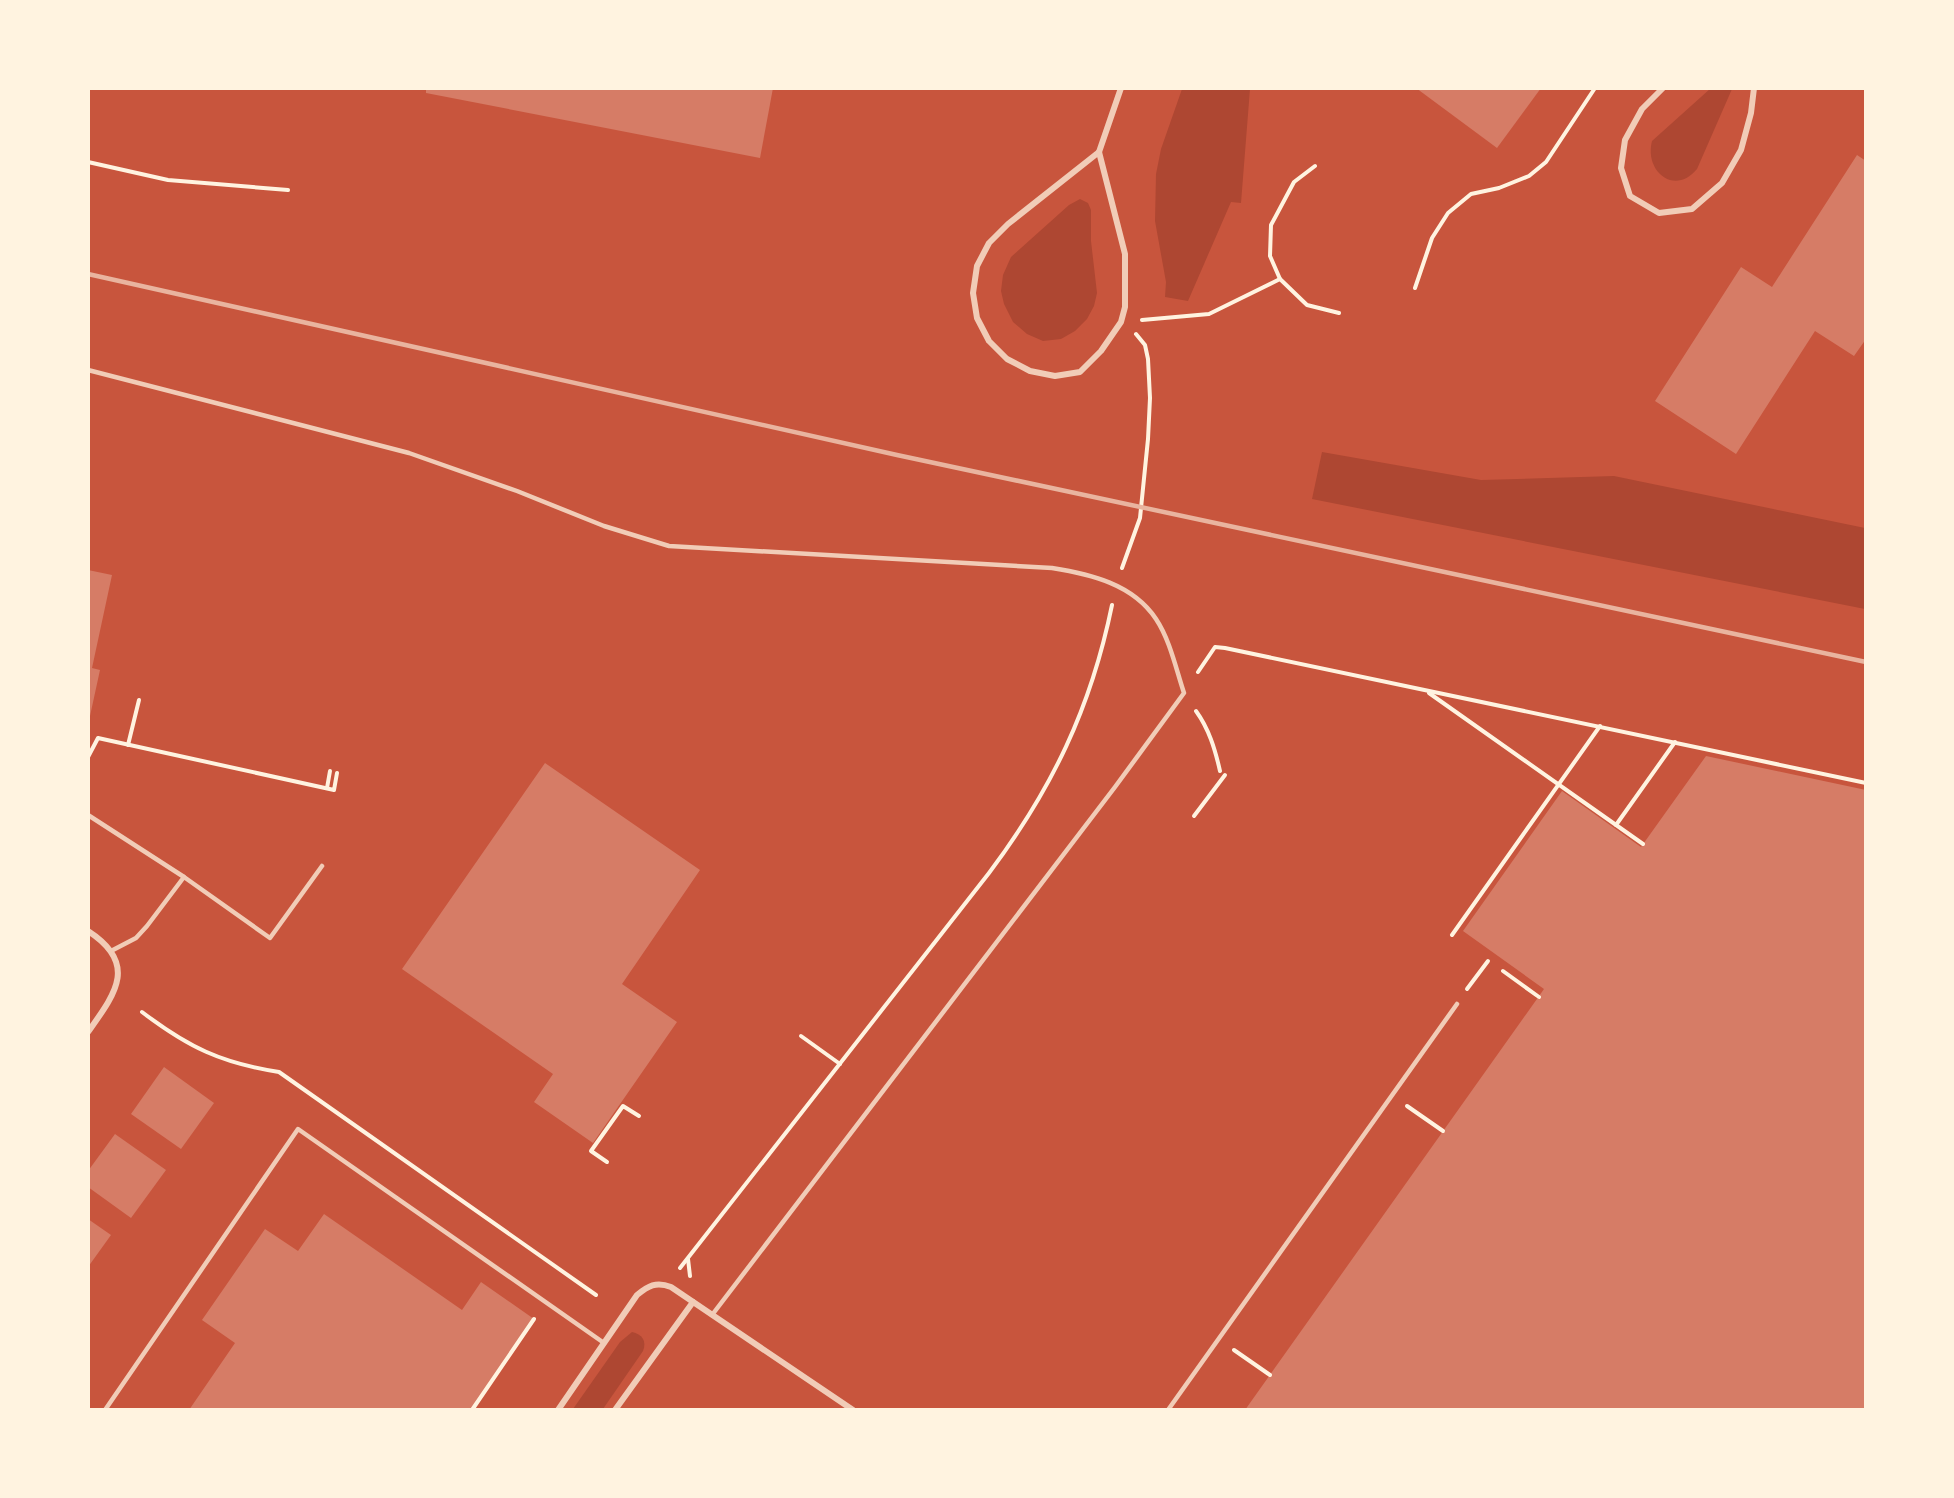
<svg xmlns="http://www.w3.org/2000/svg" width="1954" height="1498" font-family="Inter,sans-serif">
<rect width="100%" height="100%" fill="#c8553d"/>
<!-- green -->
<g fill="#ae4732">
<path d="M1711 88 1732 89 1697 169C1675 196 1644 172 1652 141Z"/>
<polygon points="1182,89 1250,89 1241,203 1231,202 1188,301 1165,297 1166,282 1155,221 1156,174 1161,149"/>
<polygon points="1080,199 1088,203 1091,210 1091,241 1097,293 1094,306 1087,319 1075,331 1061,339 1043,341 1027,334 1013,322 1004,304 1001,291 1003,275 1011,257 1069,205"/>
<polygon points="1322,452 1481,480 1614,476 1865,528 1865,609 1312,499"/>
<path d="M632 1332C642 1334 647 1341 643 1351L603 1409H573L620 1342Z"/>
</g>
<!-- building -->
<g fill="#d67c66">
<polygon points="426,88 773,88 760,158 426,93"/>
<polygon points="1416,88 1541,88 1497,148"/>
<polygon points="1857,155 1866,161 1866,339 1854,356 1815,331 1736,454 1655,401 1741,267 1772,287"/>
<polygon points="88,570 112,575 92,668 100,670 90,716"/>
<polygon points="1706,756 1866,790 1866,1410 1245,1410 1544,989 1463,931 1562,791 1641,847"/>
<polygon points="545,763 700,870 622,984 677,1022 593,1143 534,1102 553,1074 402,969"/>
<polygon points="164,1067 214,1103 181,1149 131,1114"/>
<polygon points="115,1134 166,1170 131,1218 88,1187 88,1171"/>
<polygon points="324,1214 462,1310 481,1282 534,1319 472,1410 189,1410 235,1343 202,1320 265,1229 298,1251"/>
<polygon points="88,1219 111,1235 88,1267"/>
</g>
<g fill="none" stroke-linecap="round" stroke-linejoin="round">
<!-- path -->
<g stroke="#fff3e0" stroke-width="4">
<polyline points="88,162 168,180 288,190"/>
<polyline points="1315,166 1294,182 1271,225 1270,256 1280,279 1307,305 1339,313"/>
<polyline points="1415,288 1432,238 1448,213 1471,194 1499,188 1529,176 1546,162 1595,88"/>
<polyline points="1142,320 1209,314 1280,279"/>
<polyline points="1122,568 1140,518 1148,439 1150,398 1148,359 1145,345 1136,334"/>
<polyline points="1198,672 1215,647 1225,648 1866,783"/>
<polyline points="1429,693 1643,844"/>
<path d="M1196 711C1209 729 1215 749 1220 771"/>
<polyline points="128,745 139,700"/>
<polyline points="88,757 98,738 334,790 337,773"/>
<polyline points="327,788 330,771"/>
<polyline points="1194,816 1225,775"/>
<polyline points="1616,825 1675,742"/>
<polyline points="1452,935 1600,726"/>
<polyline points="1503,971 1539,997"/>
<polyline points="1467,989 1488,961"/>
<path d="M142 1012C188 1047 221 1063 279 1072L596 1295"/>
<polyline points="801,1036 840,1064"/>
<polyline points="1407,1106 1443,1131"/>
<polyline points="607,1162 591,1151 623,1106 639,1116"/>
<polyline points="688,1259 690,1276"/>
<path d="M680 1268 989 873C1052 789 1091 708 1112 605"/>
<polyline points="1234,1350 1270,1375"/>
<polyline points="472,1410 534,1319"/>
</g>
<!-- service -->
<g stroke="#f1ccb7" stroke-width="4.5">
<path d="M88 370 409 453 517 491 604 526 669 546 1052 568C1090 574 1133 584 1156 619 1170 640 1176 669 1184 693L1115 787 712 1315"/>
<polyline points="88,815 184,877 147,926 136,938 111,951"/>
<polyline points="184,877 270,938 322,866"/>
<polyline points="105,1410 298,1129 604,1343"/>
<polyline points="1168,1410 1457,1004"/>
</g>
<!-- minor -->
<g stroke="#f1ccb7" stroke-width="6">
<polyline points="1663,88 1642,109 1625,140 1621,168 1630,196 1659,213 1692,209 1722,183 1741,150 1751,113 1754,88"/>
<polygon points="1099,152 1125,254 1125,307 1121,322 1101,351 1080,372 1055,376 1030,371 1007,359 989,341 977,318 973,293 977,266 989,243 1008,224"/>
<polyline points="1099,152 1121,88"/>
<path d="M88 931C139 964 115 994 88 1032"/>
<path d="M558 1410 637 1295C648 1286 656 1281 671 1287L853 1410"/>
<polyline points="615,1410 693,1302"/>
</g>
<!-- rail -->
<polyline stroke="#e9b49f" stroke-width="4.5" points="88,274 897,455 1866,662"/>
</g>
<!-- border -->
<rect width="1954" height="1498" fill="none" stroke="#fff3e0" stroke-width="180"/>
</svg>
